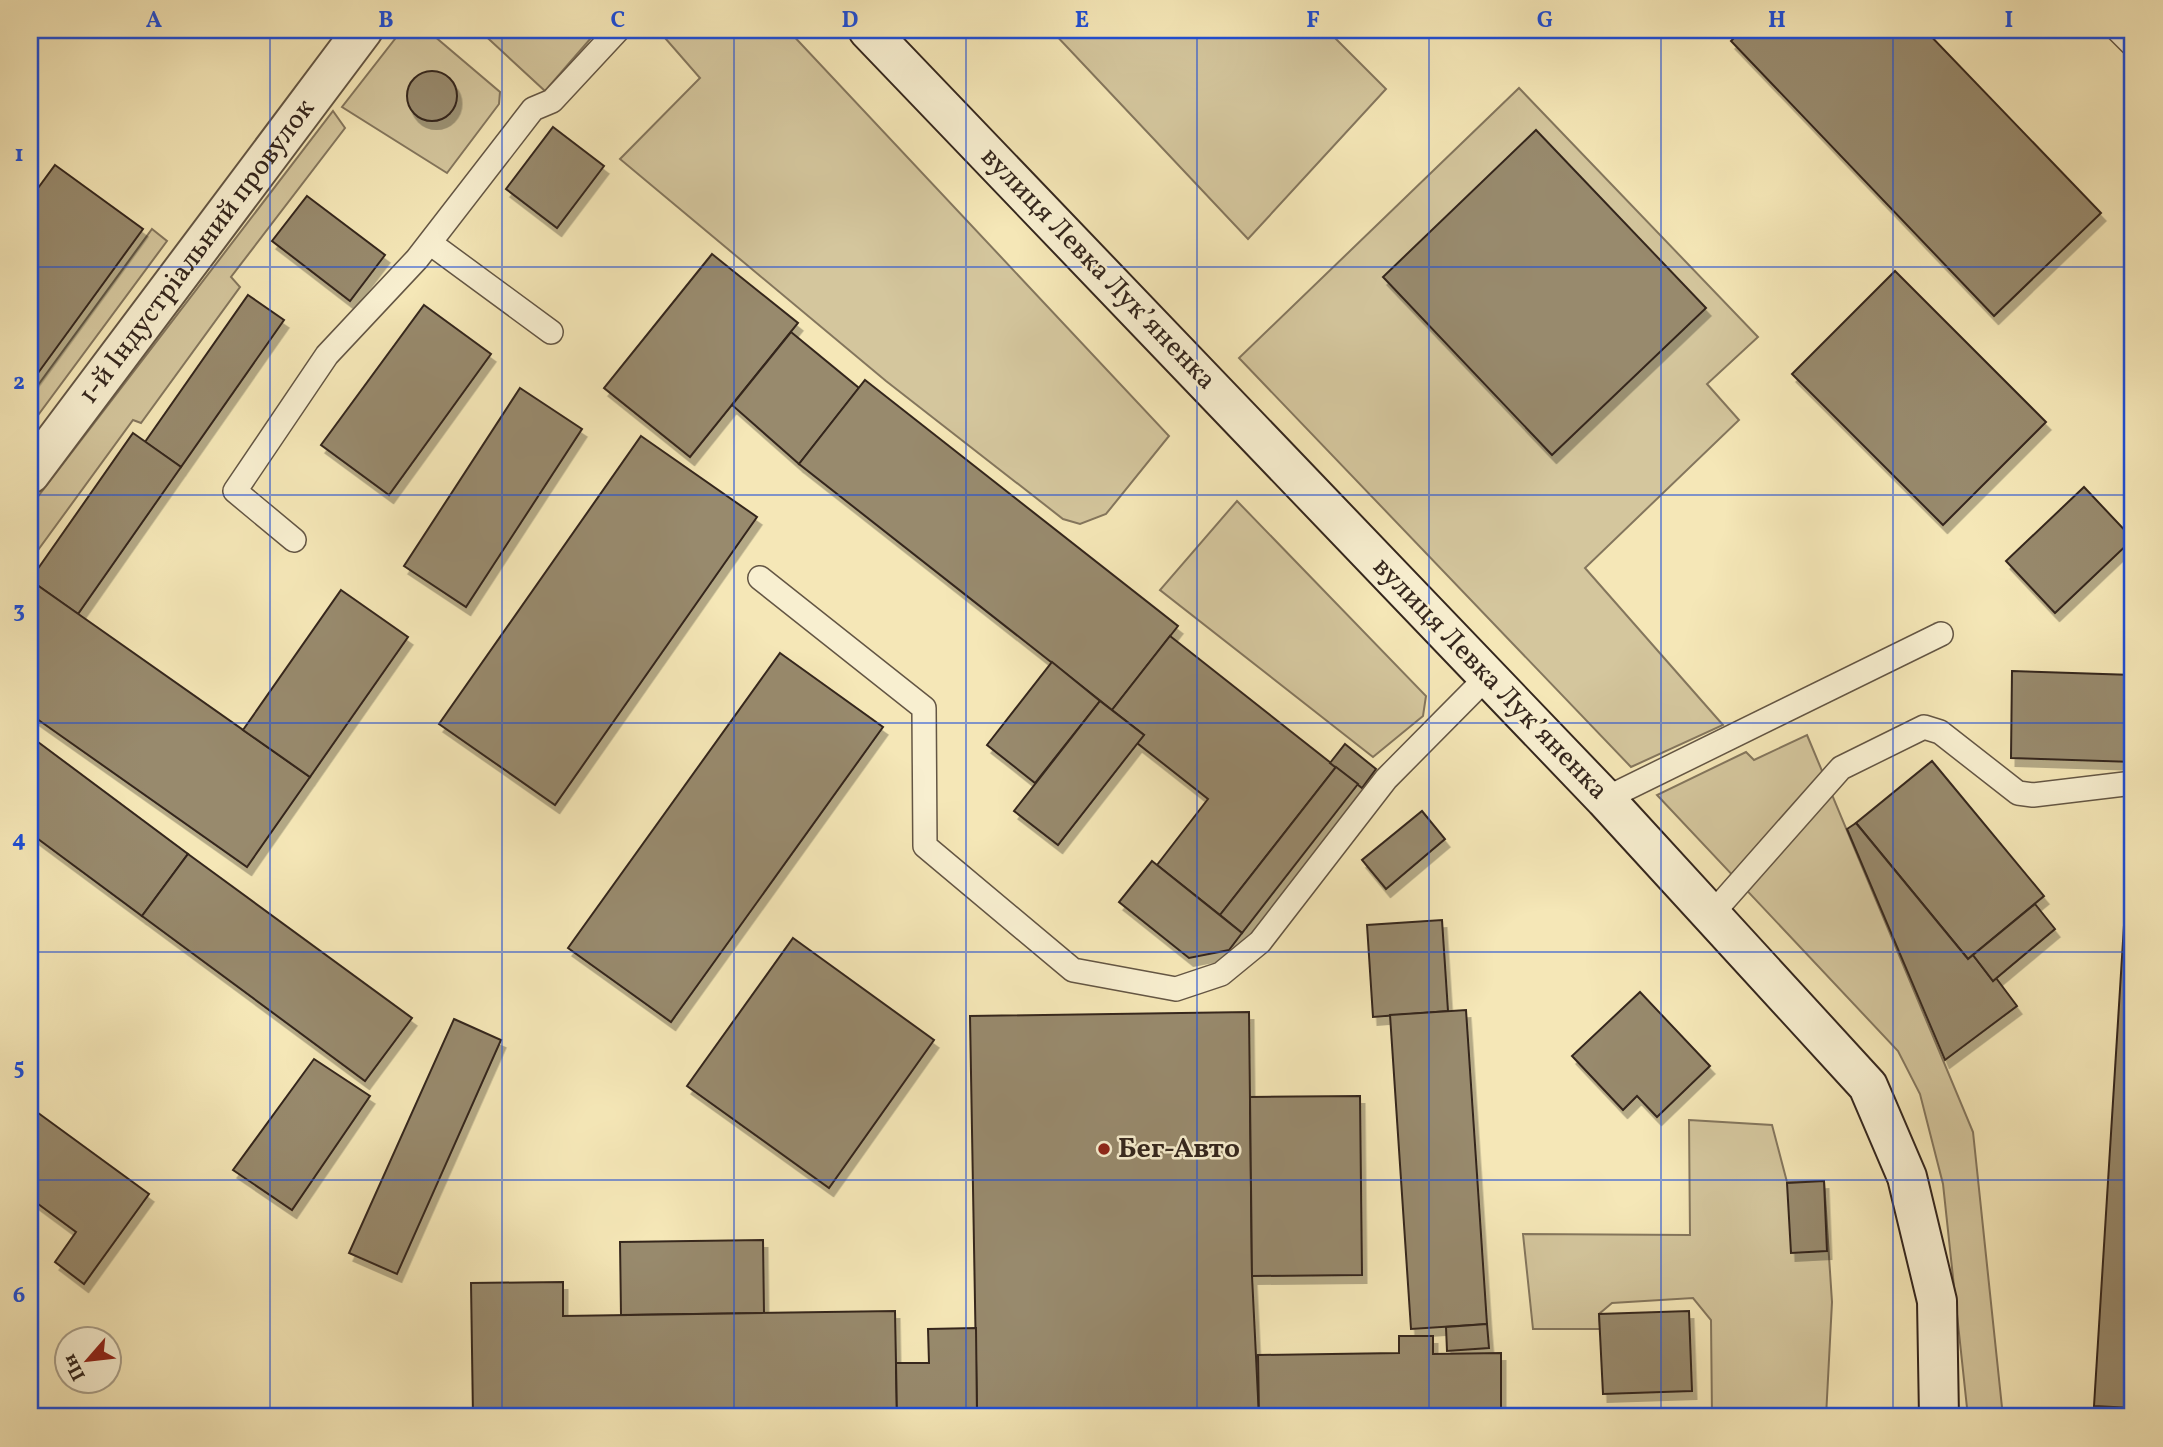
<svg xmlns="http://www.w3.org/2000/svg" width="2163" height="1447" font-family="Vollkorn,serif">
<defs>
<filter id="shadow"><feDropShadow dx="4.5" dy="8" stdDeviation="0" flood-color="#0004"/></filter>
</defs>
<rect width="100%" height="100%" fill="#f5e7b7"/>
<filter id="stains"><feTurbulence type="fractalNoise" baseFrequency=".00286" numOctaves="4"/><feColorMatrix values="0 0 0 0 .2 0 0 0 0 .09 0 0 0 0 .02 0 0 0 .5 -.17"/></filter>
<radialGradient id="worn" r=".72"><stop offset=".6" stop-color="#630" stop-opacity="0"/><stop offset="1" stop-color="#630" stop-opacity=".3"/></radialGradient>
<!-- green -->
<g fill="#d4c69d" stroke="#84765d" stroke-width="2">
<polygon points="402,30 427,30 500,92 499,104 447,173 342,107"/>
<polygon points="479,30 598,30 545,91"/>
<polygon points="658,30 788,30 1169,436 1106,514 1080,524 1063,519 886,381 620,159 700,78"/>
<polygon points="1051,30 1327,30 1386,89 1248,239"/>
<polygon points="1519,88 1758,337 1707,384 1739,420 1585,568 1723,725 1631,767 1239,358"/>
<polygon points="333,111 345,128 231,277 240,287 141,423 133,420 30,561 30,507"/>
<polygon points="152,229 167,241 30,426 30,396"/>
<polygon points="1237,501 1426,696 1423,716 1373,757 1160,590"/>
<polygon points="1807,735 1973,1132 2003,1417 1968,1417 1943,1184 1920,1094 1898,1051 1657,795 1746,752 1754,760"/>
<polygon points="1689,1120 1772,1125 1787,1182 1824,1181 1832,1302 1826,1417 1712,1417 1711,1320 1693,1298 1612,1303 1599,1314 1600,1329 1533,1329 1523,1234 1690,1235"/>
</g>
<!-- building -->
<g fill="#988a6d" stroke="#34261d" stroke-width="2" filter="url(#shadow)">
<polygon points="1742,30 1925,30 2101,213 1994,316 1731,41"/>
<circle cx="432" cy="96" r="25"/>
<polygon points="553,127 604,166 557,228 506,189"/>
<polygon points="1536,130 1706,308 1552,455 1383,277"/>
<polygon points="55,165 143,229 30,384 30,199"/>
<polygon points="307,196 385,255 350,301 272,241"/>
<polygon points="712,254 798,323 690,457 604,388"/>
<polygon points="1895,271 2046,422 1943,525 1792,374"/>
<polygon points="248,295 284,320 181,467 145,442"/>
<polygon points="424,305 491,354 389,495 321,445"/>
<polygon points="791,332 859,388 799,464 732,405"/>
<polygon points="865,380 1178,626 1112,710 799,464"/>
<polygon points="520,388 582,429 466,607 404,566"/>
<polygon points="133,433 181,467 78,614 30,580"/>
<polygon points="641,436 757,517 555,805 439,724"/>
<polygon points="2084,487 2133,539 2055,613 2006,561"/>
<polygon points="30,580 310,777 247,867 30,714"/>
<polygon points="341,590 408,637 310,777 243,730"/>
<polygon points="1170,636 1336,767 1220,915 1157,865 1208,799 1137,743 1144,735 1112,710"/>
<polygon points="780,653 883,727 671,1022 568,948"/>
<polygon points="1052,662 1100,701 1035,783 987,745"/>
<polygon points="2012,671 2133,675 2133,762 2011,758"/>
<polygon points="1100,701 1144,735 1058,845 1014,811"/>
<polygon points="30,736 188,854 142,916 30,833"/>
<polygon points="1345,744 1376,769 1362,788 1330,763"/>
<polygon points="1932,761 2044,896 1968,959 1856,823"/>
<polygon points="1336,767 1358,784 1242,933 1220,915"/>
<polygon points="1422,811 1445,839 1386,889 1362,860"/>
<polygon points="2131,813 2133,813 2133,1408 2094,1406"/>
<polygon points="1856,823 1968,959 1973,955 1993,981 1996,978 2017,1006 1945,1060 1847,829"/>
<polygon points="188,854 412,1018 365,1081 142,916"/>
<polygon points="1152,861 1242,933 1229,950 1189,958 1119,902"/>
<polygon points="2035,904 2055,929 1993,981 1973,955"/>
<polygon points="1442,920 1448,1011 1373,1017 1367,925"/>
<polygon points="793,938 934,1040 829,1188 687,1086"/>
<polygon points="1640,992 1710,1066 1657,1117 1637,1096 1623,1110 1572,1056"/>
<polygon points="1466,1010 1487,1324 1411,1329 1390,1015"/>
<polygon points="1249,1012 1252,1276 1259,1417 977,1417 970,1016"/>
<polygon points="454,1019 501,1040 397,1274 349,1253"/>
<polygon points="314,1059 370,1096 292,1210 233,1170"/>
<polygon points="1360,1096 1362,1275 1252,1276 1250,1097"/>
<polygon points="30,1107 149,1194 84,1284 55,1262 76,1232 30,1198"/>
<polygon points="1824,1181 1827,1251 1791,1253 1787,1183"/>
<polygon points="763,1240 764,1313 621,1315 620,1242"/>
<polygon points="563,1282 563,1316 895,1311 897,1417 473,1417 471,1283"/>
<polygon points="1689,1311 1692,1391 1603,1394 1599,1314"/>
<polygon points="1487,1324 1489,1348 1447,1351 1446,1327"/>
<polygon points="976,1328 977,1417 897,1417 896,1363 929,1363 928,1329"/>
<polygon points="1399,1336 1433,1336 1433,1354 1501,1353 1501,1417 1259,1417 1258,1355 1399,1353"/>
</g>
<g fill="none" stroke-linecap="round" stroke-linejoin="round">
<defs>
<g id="service">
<polyline points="2118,30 2133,45"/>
<polyline points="430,243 551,332"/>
<polyline points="294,540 235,491 327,355 417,259 533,109 552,101 618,30"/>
<polyline points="760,578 924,708 925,846 1073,970 1176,989 1221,974 1260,942 1386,779 1488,676"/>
<polyline points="1605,799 1941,634"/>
<polyline points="1711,915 1841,768 1924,727 1940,732 2018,793 2033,795 2133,783"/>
</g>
<g id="minor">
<path id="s1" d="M30 474 363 30"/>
</g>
<polyline id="secondary" points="868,30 1605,799 1868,1086 1907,1177 1937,1301 1939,1417"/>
</defs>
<!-- service casing -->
<use href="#service" stroke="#645644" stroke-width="26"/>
<!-- minor casing -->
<use href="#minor" stroke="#645644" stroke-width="42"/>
<!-- secondary casing -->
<use href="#secondary" stroke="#34261d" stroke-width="42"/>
<!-- service -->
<use href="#service" stroke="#f8efd0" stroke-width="23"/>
<!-- minor -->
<use href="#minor" stroke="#f8efd0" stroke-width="38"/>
<!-- secondary -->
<use href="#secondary" stroke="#f8efd0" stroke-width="38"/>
</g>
<!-- grid -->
<path fill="none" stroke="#1d4ed8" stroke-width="2" stroke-opacity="0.55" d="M270 30V1417M502 30V1417M734 30V1417M966 30V1417M1197 30V1417M1429 30V1417M1661 30V1417M1893 30V1417M30 267H2133M30 495H2133M30 723H2133M30 952H2133M30 1180H2133"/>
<!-- markers -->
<circle fill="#8f2418" stroke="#f8efd0" stroke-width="2.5" cx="1104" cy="1149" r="7"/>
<g text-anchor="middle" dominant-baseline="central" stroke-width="5" stroke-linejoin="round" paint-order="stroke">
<!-- street labels -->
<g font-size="28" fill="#34261d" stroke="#f8efd0">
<text stroke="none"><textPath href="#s1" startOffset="278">1-й Індустріальний провулок</textPath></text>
<text transform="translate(1098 269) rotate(46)">вулиця Левка Лукʼяненка</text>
<text transform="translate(1490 679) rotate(46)">вулиця Левка Лукʼяненка</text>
</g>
<!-- poi labels -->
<g font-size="28" font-weight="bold" fill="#34261d" stroke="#f8efd0" text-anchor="start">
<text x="1118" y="1149">Бег-Авто</text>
</g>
</g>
<!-- margin -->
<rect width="2163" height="1447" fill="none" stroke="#f5e7b7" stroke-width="77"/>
<!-- north arrow -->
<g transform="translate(88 1360) rotate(242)"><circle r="33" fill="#f8efd0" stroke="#aa9f88" stroke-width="2"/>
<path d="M0-5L12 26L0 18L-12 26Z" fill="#8f2418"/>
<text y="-10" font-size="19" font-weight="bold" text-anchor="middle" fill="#34261d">Пн</text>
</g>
<rect x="38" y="38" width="2086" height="1370" fill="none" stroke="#1d4ed8" stroke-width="2.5"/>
<g font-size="23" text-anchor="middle" font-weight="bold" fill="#1d4ed8">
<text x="154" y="27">A</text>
<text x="386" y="27">B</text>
<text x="618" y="27">C</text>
<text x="850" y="27">D</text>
<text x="1082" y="27">E</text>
<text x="1313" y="27">F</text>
<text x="1545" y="27">G</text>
<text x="1777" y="27">H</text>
<text x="2009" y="27">I</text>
<text x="19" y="161">1</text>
<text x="19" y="389">2</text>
<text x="19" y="617">3</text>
<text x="19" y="846">4</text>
<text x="19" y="1074">5</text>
<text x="19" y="1302">6</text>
</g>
<rect width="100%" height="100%" filter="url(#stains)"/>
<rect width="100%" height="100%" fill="url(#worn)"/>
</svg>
